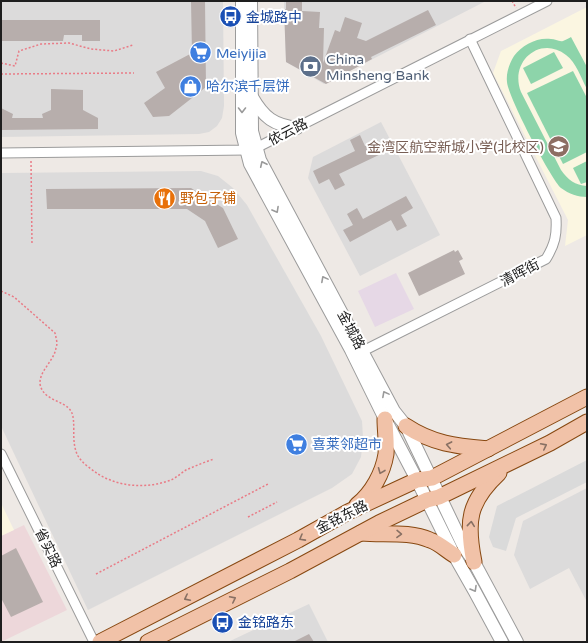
<svg xmlns="http://www.w3.org/2000/svg" width="588" height="643" font-family="'Varela Round','Noto Sans SC',sans-serif">
<rect width="100%" height="100%" fill="#eee9e5"/>
<!-- residential -->
<g fill="#dcdbdb">
<polygon points="1,1 223,1 224,106 222,118 217,126 209,132 199,134 1,137"/>
<polygon points="284,1 486,1 324,84 286,62"/>
<polygon points="381,122 440,235 360,276 308,178 313,157"/>
<polygon points="201,171 218,176 233,188 247,205 321,336 362,421 363,438 361,457 352,474 332,488 88,610 1,426 1,173"/>
<polygon points="587,488 587,602 569,568 530,589 514,555 523,521"/>
<polygon points="309,604 328,642 228,642"/>
</g>
<!-- commercial -->
<polygon fill="#edd7da" points="24,525 67,610 1,642 1,536"/>
<!-- industrial -->
<polygon fill="#e6d8e6" points="396,273 414,309 375,327 358,291"/>
<!-- education -->
<g fill="#fbf6e1">
<polygon points="587,7 587,235 565,246 568,220 493,73 501,51"/>
<polygon points="1,503 14,530 1,536"/>
</g>
<!-- pitch -->
<g fill="#8dd4aa">
<path d="M571 37 587 67V89C581 78 576 62 566 55 540 35 509 62 521 92L561 170C568 180 575 185 587 186V197C578 197 569 194 561 188 551 179 508 97 507 82 506 74 509 64 514 56 522 45 537 37 551 39 555 39 559 42 563 41 566 40 569 38 571 37Z"/>
<polygon points="554,52 563,68 531,84 523,68"/>
<polygon points="573,71 587,98 587,152 563,164 527,93"/>
<polygon points="587,161 587,182 581,184 573,168"/>
</g>
<!-- parking -->
<polygon fill="#dadada" points="587,460 587,482 516,518 506,551 493,547 489,537 497,506"/>
<!-- building -->
<g fill="#b7aeac">
<polygon points="191,1 205,1 206,87 169,116 153,117 144,103 165,88 156,72 192,53"/>
<polygon points="286,1 302,1 302,11 320,12 319,28 324,28 323,63 335,30 340,32 345,17 362,23 357,38 366,41 428,10 436,25 371,57 372,59 326,84 286,62 284,9 286,9"/>
<polygon points="1,20 100,20 100,41 82,41 82,35 64,35 63,41 1,41"/>
<polygon points="51,89 83,90 83,110 98,118 98,129 1,130 1,108 13,114 12,118 43,118 42,114 51,110"/>
<polygon points="360,135 365,146 377,140 383,153 339,174 345,185 335,190 329,179 319,184 313,171 355,151 350,140"/>
<polygon points="191,188 223,208 238,239 218,248 205,221 187,209 47,209 46,189"/>
<polygon points="406,196 413,208 401,215 407,226 397,231 391,220 350,242 343,230 353,225 347,214 357,208 363,219"/>
<polygon points="454,250 455,252 458,250 463,259 459,261 465,274 419,296 408,273"/>
<polygon points="16,548 43,602 11,617 1,598 1,556"/>
<polygon points="309,634 314,642 293,642"/>
</g>
<g fill="none" stroke-linecap="round" stroke-linejoin="round">
<defs>
<g id="minor">
<polyline points="1,153 247,150 256,148 547,1"/>
<path d="M363 351 546 259C555 244 557 235 556 218L470 39"/>
<polyline points="1,454 94,642"/>
</g>
<g id="tertiary">
<polyline points="242,1 242,133 250,164 351,350 385,419 417,480 454,555 475,592 502,642"/>
<polyline points="251,1 252,131 260,160 394,411 406,426 464,547 474,562 517,642"/>
<path d="M252 97C264 118 274 125 297 128"/>
</g>
<g id="primary">
<path d="M406 426C433 444 457 446 488 449"/>
<path d="M357 505C372 493 383 473 386 454 387 443 385 430 385 419"/>
<path d="M361 533C384 535 409 531 430 540 439 543 446 550 454 555"/>
<path d="M474 562C466 522 468 502 499 473"/>
<polyline points="100,642 298,540 348,512 417,480 432,478 587,397"/>
<polyline points="148,642 290,571 379,523 427,500 439,497 550,443 587,422"/>
</g>
</defs>
<!-- minor casing -->
<use href="#minor" stroke="#9b9b9b" stroke-width="11"/>
<!-- tertiary casing -->
<use href="#tertiary" stroke="#9b9b9b" stroke-width="14"/>
<!-- primary casing -->
<use href="#primary" stroke="#874811" stroke-width="17"/>
<!-- path -->
<g stroke="#e97b86" stroke-width="1.5" stroke-dasharray="2 2" stroke-linecap="butt">
<polyline points="512,1 516,8"/>
<polyline points="1,63 15,66 19,51 41,44 69,43 91,49 114,51 133,45"/>
<polyline points="1,74 134,73"/>
<polyline points="31,161 32,245"/>
<path d="M1 291 14 297 55 333C56 338 58 343 56 348 54 361 39 371 40 384 43 401 64 400 71 411 77 422 70 441 78 456 82 463 91 469 98 474 119 487 147 489 171 480 176 478 181 473 186 470 195 466 205 462 214 459"/>
<polyline points="248,517 277,502"/>
<polyline points="96,574 268,484"/>
</g>
<!-- minor -->
<use href="#minor" stroke="#fff" stroke-width="9"/>
<!-- tertiary -->
<use href="#tertiary" stroke="#fff" stroke-width="12"/>
<!-- primary -->
<use href="#primary" stroke="#f1c2a8" stroke-width="15"/>
</g>
<!-- one-way arrows -->
<defs><path id="oneway-chevron" d="M-2-3.5L2.5 0L-2 3.5" fill="none" stroke-width="1.6" stroke-linecap="round" stroke-linejoin="round"/></defs>
<g stroke="#9a9a9a">
<use href="#oneway-chevron" transform="translate(242 110) rotate(90)"/>
<use href="#oneway-chevron" transform="translate(263 164) rotate(-115)"/>
<use href="#oneway-chevron" transform="translate(276 210) rotate(61)"/>
<use href="#oneway-chevron" transform="translate(324 279) rotate(-118)"/>
<use href="#oneway-chevron" transform="translate(385 394) rotate(-118)"/>
<use href="#oneway-chevron" transform="translate(474 589) rotate(60)"/>
</g>
<g stroke="#887063">
<use href="#oneway-chevron" transform="translate(449 445) rotate(-169)"/>
<use href="#oneway-chevron" transform="translate(544 446) rotate(-27)"/>
<use href="#oneway-chevron" transform="translate(381 471) rotate(112)"/>
<use href="#oneway-chevron" transform="translate(471 524) rotate(-84)"/>
<use href="#oneway-chevron" transform="translate(399 534) rotate(1)"/>
<use href="#oneway-chevron" transform="translate(302 538) rotate(151)"/>
<use href="#oneway-chevron" transform="translate(187 598) rotate(153)"/>
<use href="#oneway-chevron" transform="translate(233 599) rotate(-27)"/>
</g>
<!-- icons -->
<defs>
<symbol id="bus-disc" viewBox="-11 -11 22 22"><circle r="9.5" fill="#1a4fb4" stroke="#fff"/><path d="M-5-6H5V4H4V6H2V4H-2V6H-4V4H-5ZM-3.5-4V0h7V-4ZM-3.5 1.2v1.5H-2V1.2ZM2 1.2v1.5H3.5V1.2Z" fill="#fff"/></symbol>
<symbol id="supermarket-disc" viewBox="-11 -11 22 22"><circle r="9.5" fill="#3f7fe0" stroke="#fff"/><path d="M-6-5.5h2.5l.6 2H6L4.5 2H-2.5L-4.4-4H-6ZM-1.5 3.2a1.3 1.3 0 1 0 .1 0ZM3 3.2a1.3 1.3 0 1 0 .1 0Z" fill="#fff"/></symbol>
<symbol id="bank-disc" viewBox="-11 -11 22 22"><circle r="9.5" fill="#5c6f8a" stroke="#fff"/><path d="M-6-4H6V4H-6ZM0-2.3a2.3 2.3 0 1 0 0 4.6a2.3 2.3 0 1 0 0-4.6Z" fill="#fff"/></symbol>
<symbol id="shop-disc" viewBox="-11 -11 22 22"><circle r="9.5" fill="#3f7fe0" stroke="#fff"/><path d="M-5-2.5h2.3a2.7 3.5 0 0 1 5.4 0H5L5.5 6h-11ZM-1.5-2.5h3a1.5 2.3 0 0 0-3 0Z" fill="#fff"/></symbol>
<symbol id="school-disc" viewBox="-11 -11 22 22"><circle r="9.5" fill="#8d6e63" stroke="#fff"/><path d="M0-5L7-2L0 1L-7-2ZM-4 1L0 2.5L4 1V4Q0 6-4 4Z" fill="#fff"/></symbol>
<symbol id="restaurant-disc" viewBox="-11 -11 22 22"><circle r="9.5" fill="#e8710a" stroke="#fff"/><path d="M-5-6h1v4h1v-4h1v4h1v-4h1v5L-1.5 .5V6h-2V.5L-5-1ZM5-6V6H3V1.5H1.5Q1.5-4 5-6Z" fill="#fff"/></symbol>
</defs>
<g fill-rule="evenodd">
<use href="#bus-disc" x="218" y="4" width="25" height="25"/>
<use href="#supermarket-disc" x="188" y="40" width="25" height="25"/>
<use href="#bank-disc" x="298" y="54" width="25" height="25"/>
<use href="#shop-disc" x="178" y="74" width="25" height="25"/>
<use href="#school-disc" x="546" y="134" width="25" height="25"/>
<use href="#restaurant-disc" x="152" y="186" width="25" height="25"/>
<use href="#supermarket-disc" x="284" y="432" width="25" height="25"/>
<use href="#bus-disc" x="210" y="610" width="25" height="25"/>
</g>
<g text-anchor="middle" dominant-baseline="central" stroke-width="4" stroke-linejoin="round" paint-order="stroke">
<!-- transit labels -->
<g font-size="14" fill="#164399" stroke="#fff" text-anchor="start">
<text x="246" y="17">金城路中</text>
<text x="238" y="622">金铭路东</text>
</g>
<!-- shop labels -->
<g font-size="14" fill="#366cbe" stroke="#fff" text-anchor="start">
<text x="216" y="53">Meiyijia</text>
<text x="206" y="86">哈尔滨千层饼</text>
<text x="312" y="444">喜莱邻超市</text>
</g>
<!-- service labels -->
<g font-size="14" fill="#4e5e75" stroke="#fff" text-anchor="start">
<text x="326" y="59">China<tspan x="326" dy="16">Minsheng Bank</tspan></text>
</g>
<!-- street labels -->
<g font-size="14" fill="#1e1e1e" stroke="#fff">
<text transform="translate(288 132) rotate(-27)">依云路</text>
<text transform="translate(520 273) rotate(-28)">清晖街</text>
<text transform="translate(351 330) rotate(62)">金城路</text>
<text transform="translate(342 517) rotate(-27)">金铭东路</text>
<text transform="translate(48 548) rotate(64)">省实路</text>
</g>
<!-- education labels -->
<g font-size="14" fill="#785e54" stroke="#fff" text-anchor="end">
<text x="544" y="147">金湾区航空新城小学(北校区)</text>
</g>
<!-- food labels -->
<g font-size="14" fill="#c56008" stroke="#fff" text-anchor="start">
<text x="180" y="198">野包子铺</text>
</g>
</g>
<!-- border -->
<rect width="588" height="643" fill="none" stroke="#1e1e1e" stroke-width="4"/>
</svg>
